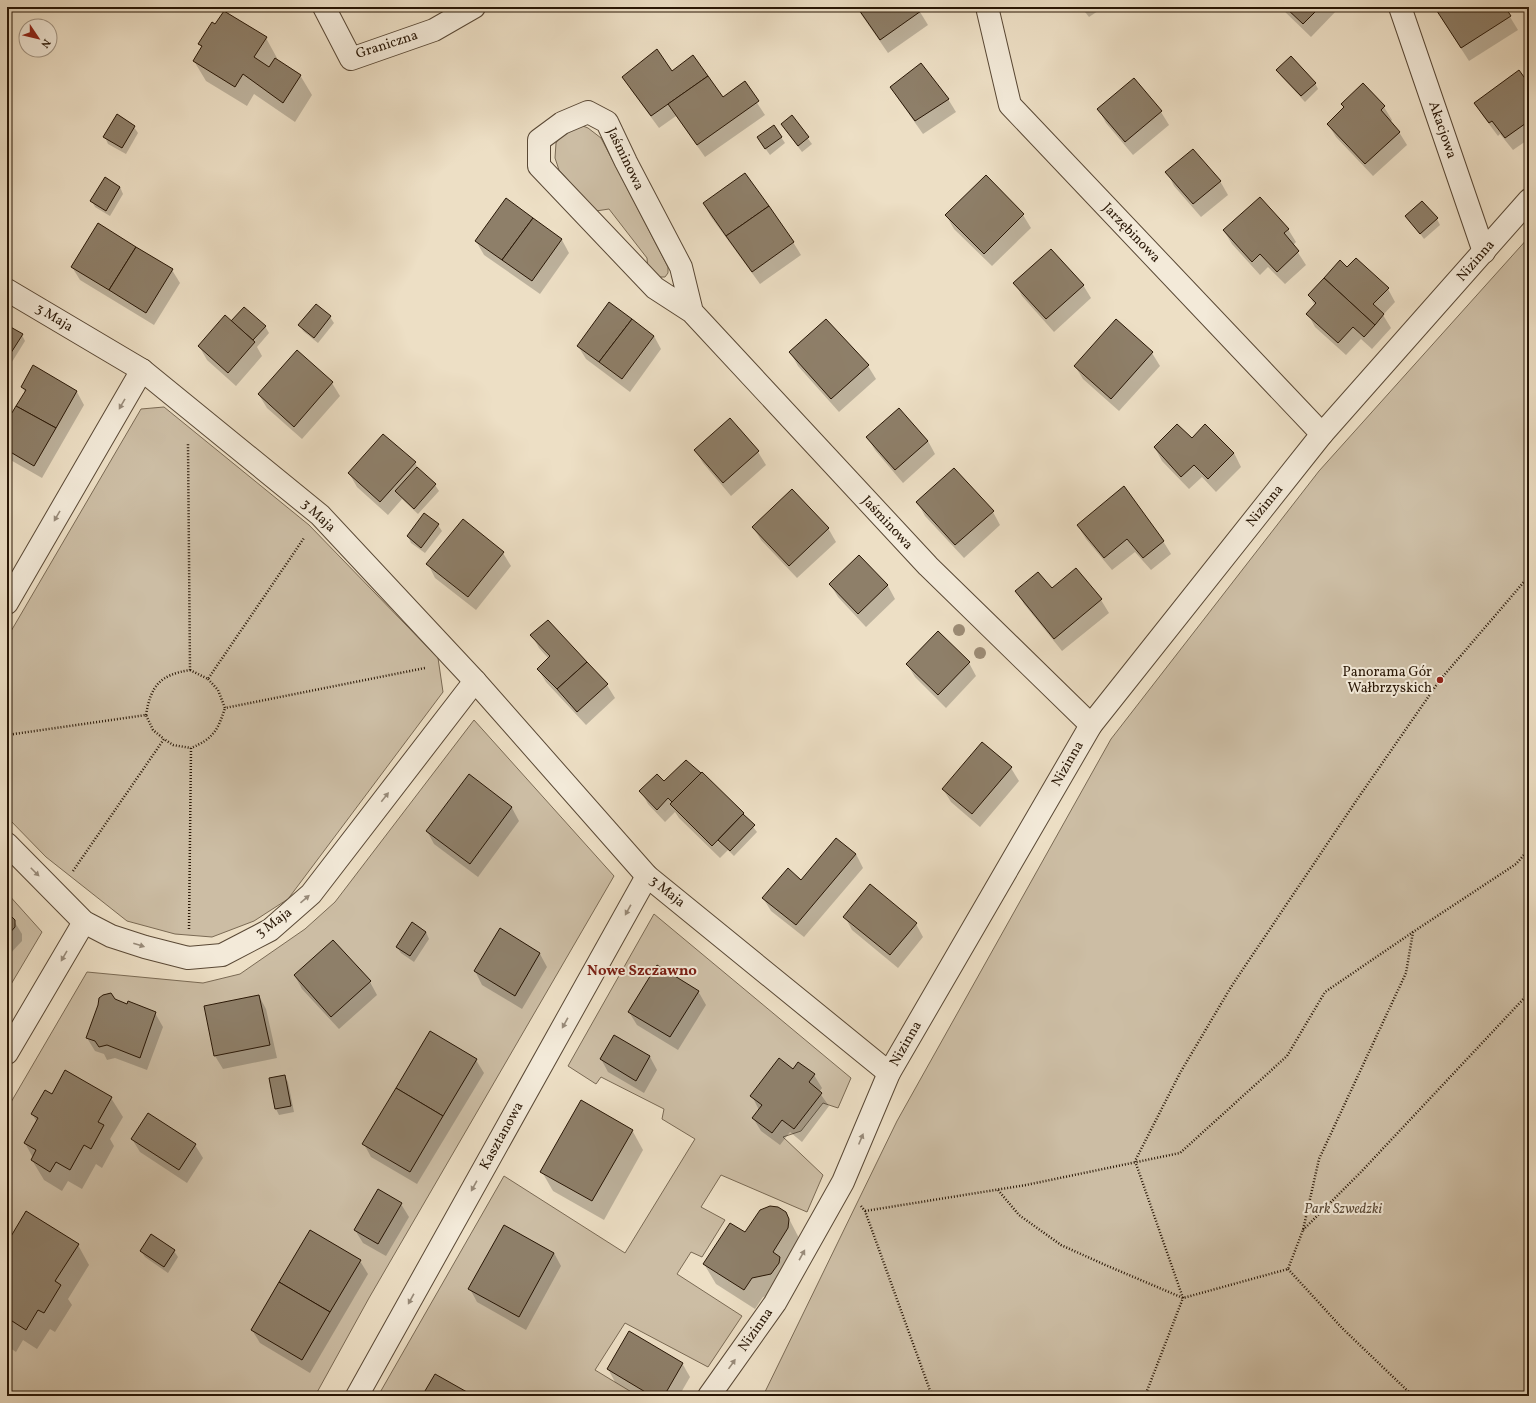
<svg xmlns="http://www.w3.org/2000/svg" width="1536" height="1403" font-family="Vollkorn,serif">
<rect width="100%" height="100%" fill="#eddfc5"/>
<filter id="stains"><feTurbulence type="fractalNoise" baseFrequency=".005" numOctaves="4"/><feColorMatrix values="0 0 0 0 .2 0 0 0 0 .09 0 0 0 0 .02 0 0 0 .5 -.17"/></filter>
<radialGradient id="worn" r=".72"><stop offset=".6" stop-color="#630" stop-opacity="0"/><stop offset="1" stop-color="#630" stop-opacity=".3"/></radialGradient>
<!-- green -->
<g fill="#ccbda4" stroke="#7a6a54">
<polygon points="578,124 588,128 601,138 668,267 668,273 665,277 655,277 648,271 647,258 609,209 596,211 559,170 555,158 556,143 562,134"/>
<polygon points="1529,237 1529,1396 763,1396 897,1121 1111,739 1319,471"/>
<polygon points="164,407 309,525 438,658 443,692 288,899 254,921 212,937 175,934 127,921 46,857 7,817 7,638 141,409"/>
<polygon points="474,720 614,876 369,1298 315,1396 7,1396 7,1109 87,972 203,983 240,974 305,929 335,902"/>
<polygon points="7,893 42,932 7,991"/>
<polygon points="654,914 851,1078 838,1108 823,1103 801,1131 783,1137 823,1175 807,1212 721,1175 701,1207 725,1220 702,1257 691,1252 677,1274 742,1316 708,1367 625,1323 595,1370 638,1396 605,1396 594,1391 591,1396 378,1396 504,1176 625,1253 695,1139 662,1119 664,1109 601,1077 596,1084 568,1066"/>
</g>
<!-- shadow -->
<g fill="#0003">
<polygon points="856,7 917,7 928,25 888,53"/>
<polygon points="1081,7 1104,7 1089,17"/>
<polygon points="1280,7 1340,7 1311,37"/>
<polygon points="1439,7 1504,7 1518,30 1469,61 1444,22"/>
<polygon points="266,38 277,58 276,60 300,75 312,95 295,122 254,94 247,106 206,81 194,61 202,48 199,44"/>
<polygon points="1278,70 1315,83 1318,89 1305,102 1281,76"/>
<polygon points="672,73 723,98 744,83 765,115 705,157 676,116 659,128 631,90 624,77"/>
<polygon points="1134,80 1161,112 1169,125 1133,155 1106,123 1099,110"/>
<polygon points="1529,85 1529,139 1513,150 1500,134 1498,136 1483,116 1475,103"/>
<polygon points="891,87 948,99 956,112 923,134 899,100"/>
<polygon points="1384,107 1392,120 1390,122 1399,132 1407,145 1373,176 1336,137 1328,124"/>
<polygon points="792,117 812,144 802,152 782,125"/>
<polygon points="134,127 138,133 126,154 108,144 105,137"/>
<polygon points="781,137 785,143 770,155 762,144"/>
<polygon points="7,153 10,158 7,163"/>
<polygon points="1167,172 1220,181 1228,195 1201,217 1174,186"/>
<polygon points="120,187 123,194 110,216 95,207 92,201"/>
<polygon points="506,200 562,240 569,253 540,294 484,255 476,241"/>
<polygon points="704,204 793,242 801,255 760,284 711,217"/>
<polygon points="946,215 1023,215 1031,228 992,266 954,229"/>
<polygon points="1407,216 1437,219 1440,225 1424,239"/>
<polygon points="1288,229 1296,242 1293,245 1306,265 1285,284 1268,267 1260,275 1232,244 1224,231"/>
<polygon points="72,267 172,270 180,283 154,325 80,280"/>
<polygon points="1347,268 1388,289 1395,302 1383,315 1391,328 1372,349 1361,339 1346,355 1315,327 1308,314 1315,306 1309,295"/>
<polygon points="1015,283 1083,285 1091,298 1054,332 1022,296"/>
<polygon points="316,305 330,317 334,323 318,343 303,331 300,325"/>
<polygon points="231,322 265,326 269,333 257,347 262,356 236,386 207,360 199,346"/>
<polygon points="7,326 22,335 25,341 7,370"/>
<polygon points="654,336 661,349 630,392 586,359 578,346"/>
<polygon points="297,352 332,383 340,396 302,439 267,408 259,395"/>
<polygon points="790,352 868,366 876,379 839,412 798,366"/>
<polygon points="1152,353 1160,366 1119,411 1083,379 1075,366"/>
<polygon points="34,367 77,392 84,405 42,478 7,458 7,422 25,393 22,387"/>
<polygon points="867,437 928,441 935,454 903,483 875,450"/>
<polygon points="1192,439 1234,453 1241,467 1216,492 1202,477 1189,489 1162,461 1155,448"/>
<polygon points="695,450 758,452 766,465 731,496 703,463"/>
<polygon points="415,463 420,471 435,485 439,491 418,514 402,499 388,515 357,487 349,473"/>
<polygon points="918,503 993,512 1000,525 964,558 925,516"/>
<polygon points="424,515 438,525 442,531 425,553 411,543 408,536"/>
<polygon points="1078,526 1163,541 1171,554 1151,570 1135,552 1112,570 1086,539"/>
<polygon points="753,527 828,528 836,542 797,578 761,540"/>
<polygon points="503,553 511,566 476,610 435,578 428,564"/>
<polygon points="859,556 888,586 895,599 866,627 838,597 830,584"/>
<polygon points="1076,569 1101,600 1109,613 1062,651 1024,604 1016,591 1051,589"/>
<polygon points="548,621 607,685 615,698 586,725 546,682 538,669 549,659 539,648 532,635"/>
<polygon points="969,663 976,676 946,708 915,677 907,664"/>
<polygon points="1011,768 1019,781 980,827 951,802 943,789"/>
<polygon points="469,776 512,808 519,821 478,877 434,844 427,831"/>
<polygon points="641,791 743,814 757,832 734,856 728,850 720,858 679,818 675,812 665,822 648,804"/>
<polygon points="856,854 863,868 804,937 771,911 763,898"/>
<polygon points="7,914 14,921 22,934 22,941 7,957"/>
<polygon points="845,917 916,924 923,937 898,968 852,930"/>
<polygon points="500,930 540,954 547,967 522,1009 482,985 475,971"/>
<polygon points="426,932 429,939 414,962 401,953 397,947"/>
<polygon points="295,976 370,982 377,995 339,1029 302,989"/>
<polygon points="698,991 706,1005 678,1050 637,1025 629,1012"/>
<polygon points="259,996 266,1009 277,1058 223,1069 215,1056 205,1007"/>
<polygon points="115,1000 155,1013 163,1027 147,1070 115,1058 107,1060 104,1054 95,1051 87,1038"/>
<polygon points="614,1036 650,1057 657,1070 644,1093 608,1072 601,1059"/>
<polygon points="476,1060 484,1073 417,1184 371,1157 364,1144"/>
<polygon points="799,1063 814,1075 822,1088 819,1092 829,1106 802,1142 790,1132 780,1145 761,1131 753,1118 759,1110 752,1096 794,1070"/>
<polygon points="284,1076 288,1082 294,1112 279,1115 276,1109"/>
<polygon points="53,1095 111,1098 123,1117 110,1139 114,1146 102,1168 96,1164 82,1189 68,1181 62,1191 44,1180 32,1160 33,1158 25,1143 37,1122 32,1114"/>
<polygon points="632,1130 643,1150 604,1220 553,1191 542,1172"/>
<polygon points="132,1139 195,1145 203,1158 187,1183 140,1152"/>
<polygon points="401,1204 409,1217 386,1256 363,1243 355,1230"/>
<polygon points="786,1213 800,1240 783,1293 763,1297 755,1309 716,1284 704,1264 746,1233"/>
<polygon points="151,1236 174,1251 178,1257 168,1273 145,1257 141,1251"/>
<polygon points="7,1243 78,1245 89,1265 68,1299 72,1305 55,1332 50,1329 37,1349 23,1340 16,1352 7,1346"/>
<polygon points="554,1253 561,1266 526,1330 477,1302 470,1289"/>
<polygon points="360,1261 368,1274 310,1373 260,1343 252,1330"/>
<polygon points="682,1363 690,1377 679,1396 638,1396 615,1382 608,1369"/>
</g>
<!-- building -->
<g fill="#8e7f69" stroke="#281605">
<polygon points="857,7 918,7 921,11 880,40"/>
<polygon points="1285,7 1320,7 1303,24"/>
<polygon points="1437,7 1505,7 1511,16 1461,48 1435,8"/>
<polygon points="224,11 267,37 254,57 269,67 275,58 301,75 283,103 243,74 235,87 193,61 202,46 198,44 212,22 215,24"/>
<polygon points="657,49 672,71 693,55 708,76 651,116 622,77"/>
<polygon points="1291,56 1316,83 1301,96 1276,70"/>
<polygon points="921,63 949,99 915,121 890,87"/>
<polygon points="1519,70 1529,84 1529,121 1505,138 1492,121 1489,123 1474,103"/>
<polygon points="708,76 723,97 745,81 759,101 697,145 668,104"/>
<polygon points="1134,78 1162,111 1125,142 1097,109"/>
<polygon points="1363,83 1385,106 1381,110 1400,132 1365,164 1327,124 1344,107 1341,104"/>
<polygon points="117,114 135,126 122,148 103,137"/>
<polygon points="792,115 809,137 798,146 781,124"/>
<polygon points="774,125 782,137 765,149 757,137"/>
<polygon points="1193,149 1221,181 1193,204 1165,172"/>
<polygon points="745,173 769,206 726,236 703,203"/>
<polygon points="986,175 1024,214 984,254 945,215"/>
<polygon points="105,177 120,187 106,211 90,201"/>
<polygon points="1260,197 1289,229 1284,233 1299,251 1277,272 1260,254 1252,262 1223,230"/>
<polygon points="506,198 533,218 502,260 475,241"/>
<polygon points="1422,201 1438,218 1420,234 1405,216"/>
<polygon points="769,206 794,242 752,272 726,236"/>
<polygon points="533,218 562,239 532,281 502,260"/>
<polygon points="98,223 136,247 109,290 71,267"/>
<polygon points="136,247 173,269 146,313 109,290"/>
<polygon points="1051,249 1084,285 1046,319 1013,283"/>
<polygon points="1356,258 1389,288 1373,304 1384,314 1375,325 1324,278 1340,260 1347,267"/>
<polygon points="1324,278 1375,325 1364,337 1353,327 1338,343 1306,314 1316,303 1308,295"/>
<polygon points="609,302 632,319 599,362 577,346"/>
<polygon points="316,304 331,316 314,338 298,325"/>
<polygon points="244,307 266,326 253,340 231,321"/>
<polygon points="225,315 255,342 228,373 198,346"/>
<polygon points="632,319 654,336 622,379 599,362"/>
<polygon points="826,319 869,365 831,399 789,352"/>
<polygon points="1116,319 1153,352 1111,399 1074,366"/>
<polygon points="7,325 23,334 7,359"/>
<polygon points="297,350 333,382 294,427 258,394"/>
<polygon points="33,365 77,391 56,428 16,406 26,390 21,387"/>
<polygon points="16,406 56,428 34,466 7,450 7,421"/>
<polygon points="899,408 928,441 895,470 866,437"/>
<polygon points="730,418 759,451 723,483 694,450"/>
<polygon points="1177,424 1192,438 1205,424 1234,453 1208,479 1194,465 1181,477 1154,447"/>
<polygon points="383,434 416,462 380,502 348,473"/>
<polygon points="417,467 436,484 414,509 395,491"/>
<polygon points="954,468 994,511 955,545 916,502"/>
<polygon points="1124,486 1164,541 1143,558 1127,539 1104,558 1077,525"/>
<polygon points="792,489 829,528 789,566 752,527"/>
<polygon points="424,513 439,524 421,548 407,536"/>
<polygon points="463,519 504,552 468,597 426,564"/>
<polygon points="859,555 888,585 858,614 829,584"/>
<polygon points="1076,568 1102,599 1054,639 1015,591 1038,572 1052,588"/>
<polygon points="548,620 587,662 557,689 537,669 550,656 530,635"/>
<polygon points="938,631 970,662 938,695 906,664"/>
<polygon points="587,662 608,684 577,712 557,689"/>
<polygon points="982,742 1012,767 972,814 942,789"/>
<polygon points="686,760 701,773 672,802 668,798 657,810 639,791 657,774 664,781"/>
<polygon points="702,772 744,813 712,846 670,804"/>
<polygon points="469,774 512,807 470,864 426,831"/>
<polygon points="743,814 755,825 730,851 718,840"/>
<polygon points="836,838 856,854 796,925 762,898 788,868 801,880"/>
<polygon points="870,884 917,923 890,955 843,917"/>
<polygon points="7,912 15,920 15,927 7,936"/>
<polygon points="412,922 426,932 410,956 396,947"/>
<polygon points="500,928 540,953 515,996 474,971"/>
<polygon points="333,940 371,981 331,1017 294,975"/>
<polygon points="657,965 699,991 670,1037 628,1012"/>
<polygon points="111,993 115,999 127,1004 128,1001 156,1012 140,1058 107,1045 99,1047 95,1041 86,1038 98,1005 99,998 103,995"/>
<polygon points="259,995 270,1045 214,1056 204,1006"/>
<polygon points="430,1031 477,1059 443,1116 396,1088"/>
<polygon points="614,1035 650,1056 636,1081 600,1059"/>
<polygon points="779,1058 793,1069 798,1062 815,1074 809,1082 822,1093 794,1129 782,1120 772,1133 752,1118 762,1105 750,1096"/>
<polygon points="65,1070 112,1097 98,1122 104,1125 91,1149 84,1145 70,1170 56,1162 50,1172 31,1160 36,1150 24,1143 38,1118 31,1114 45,1090 52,1094"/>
<polygon points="285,1075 291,1106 275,1109 269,1078"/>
<polygon points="396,1088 443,1116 410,1172 362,1144"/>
<polygon points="581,1100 633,1130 592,1201 540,1172"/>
<polygon points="148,1113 196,1144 179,1170 131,1139"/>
<polygon points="378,1189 402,1203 378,1244 354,1230"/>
<polygon points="770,1206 778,1207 786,1212 789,1219 788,1228 773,1252 780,1257 779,1263 771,1274 752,1278 744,1290 703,1264 730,1223 745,1232 760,1210"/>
<polygon points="26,1211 79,1244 55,1281 61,1285 44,1313 38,1310 26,1330 12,1321 7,1329 7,1243"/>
<polygon points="504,1225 554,1253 519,1317 468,1289"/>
<polygon points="310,1230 361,1260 330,1312 279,1282"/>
<polygon points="151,1234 175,1250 164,1267 140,1251"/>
<polygon points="279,1282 330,1312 302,1360 251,1330"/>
<polygon points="629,1331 683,1363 664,1396 652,1396 607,1369"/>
<polygon points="435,1374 474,1396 422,1396"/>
</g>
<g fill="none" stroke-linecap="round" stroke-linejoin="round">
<defs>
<g id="minor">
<polyline points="324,7 351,59 434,30 474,7"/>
<polyline points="987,7 1010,105 1322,434"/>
<polyline points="1400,7 1484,252"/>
<polyline points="7,290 142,370 320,515 475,681 647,876 889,1073"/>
<polyline points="692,312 681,267 626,162 607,122 588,112 562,123 539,140 539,166 655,288 692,312 928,566 1091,725"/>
<polyline points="7,603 142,370"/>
<polyline points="7,844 84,922 111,936 145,947 188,958 222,955 270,930 311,894 475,681"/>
<polyline points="7,1053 84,922"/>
<polyline points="357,1396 647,876"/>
<polyline points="709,1396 775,1303 843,1182 889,1073 1091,725 1322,434 1529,200"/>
</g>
</defs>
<!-- minor casing -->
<use href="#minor" stroke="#594835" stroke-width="24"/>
<!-- path -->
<g stroke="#281605" stroke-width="2.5" stroke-dasharray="1 2" stroke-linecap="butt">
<polyline points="190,670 208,679 304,538"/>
<polyline points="208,679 218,690 225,708 425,668"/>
<path d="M146 715C151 685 160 675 190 670L188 444"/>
<polyline points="7,735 146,715 153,730 164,739"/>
<polyline points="73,871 164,739 173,745 191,748"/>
<path d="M189 929 191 748C213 739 218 730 225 708"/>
<polyline points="998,1190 1019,1215 1061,1245 1103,1264 1183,1298 1288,1269 1303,1230 1319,1159 1406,973 1413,932 1516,864 1529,849"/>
<polyline points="861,1206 865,1211 932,1396"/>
<polyline points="865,1211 1026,1185 1180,1153 1287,1056 1325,992 1413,932"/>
<polyline points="1303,1230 1360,1173 1529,993"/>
<polyline points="1288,1269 1342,1328 1413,1396"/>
<polyline points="1145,1396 1183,1298 1135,1161 1180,1073 1231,987 1356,801 1440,680 1529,576"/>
</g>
<!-- minor -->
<use href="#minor" stroke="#f3ead9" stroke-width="22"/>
</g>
<!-- trees -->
<g fill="#9c8c76">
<circle cx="959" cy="630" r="6"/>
<circle cx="980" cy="653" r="6"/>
</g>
<!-- one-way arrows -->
<defs><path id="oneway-solid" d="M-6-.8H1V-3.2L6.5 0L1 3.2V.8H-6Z"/></defs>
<g fill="#988b7a">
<use href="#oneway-solid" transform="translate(122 404) rotate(120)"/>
<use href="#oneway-solid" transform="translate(57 516) rotate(120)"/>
<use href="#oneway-solid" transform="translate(385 797) rotate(-52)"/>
<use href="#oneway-solid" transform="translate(35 872) rotate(45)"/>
<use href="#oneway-solid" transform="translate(305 899) rotate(-41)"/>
<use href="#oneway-solid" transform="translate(628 910) rotate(119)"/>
<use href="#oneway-solid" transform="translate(139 945) rotate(18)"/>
<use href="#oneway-solid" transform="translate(64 956) rotate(120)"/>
<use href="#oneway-solid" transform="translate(565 1023) rotate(119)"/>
<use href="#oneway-solid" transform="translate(861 1139) rotate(-67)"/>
<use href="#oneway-solid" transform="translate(474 1186) rotate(119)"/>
<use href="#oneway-solid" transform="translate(802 1255) rotate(-61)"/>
<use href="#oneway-solid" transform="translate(411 1299) rotate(119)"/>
<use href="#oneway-solid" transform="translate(732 1364) rotate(-55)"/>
</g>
<!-- markers -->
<circle fill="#8f2418" stroke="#f3ead9" stroke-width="1.5" cx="1440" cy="680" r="4"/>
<g text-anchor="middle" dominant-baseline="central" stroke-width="4" stroke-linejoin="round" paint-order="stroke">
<!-- street labels -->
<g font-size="14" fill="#281605" stroke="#f3ead9">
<text transform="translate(387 45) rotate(-18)">Graniczna</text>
<text transform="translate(1442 130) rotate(71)">Akacjowa</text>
<text transform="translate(625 159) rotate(64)">Jaśminowa</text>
<text transform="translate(1131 233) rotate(46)">Jarzębinowa</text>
<text transform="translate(1476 261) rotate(-49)">Nizinna</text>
<text transform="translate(54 318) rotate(31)">3 Maja</text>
<text transform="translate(1265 506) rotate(-51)">Nizinna</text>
<text transform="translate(318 516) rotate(43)">3 Maja</text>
<text transform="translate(887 523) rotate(47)">Jaśminowa</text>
<text transform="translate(1068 764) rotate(-60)">Nizinna</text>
<text transform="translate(667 892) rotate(39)">3 Maja</text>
<text transform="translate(274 923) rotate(-36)">3 Maja</text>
<text transform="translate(906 1044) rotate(-60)">Nizinna</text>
<text transform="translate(502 1136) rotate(-61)">Kasztanowa</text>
<text transform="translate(756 1330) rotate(-55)">Nizinna</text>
</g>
<!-- poi labels -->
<g font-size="14" fill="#281605" stroke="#f3ead9" text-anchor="end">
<text x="1432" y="672">Panorama Gór<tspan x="1432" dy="16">Wałbrzyskich</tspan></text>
</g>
<!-- park labels -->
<g font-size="14" font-style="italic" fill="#594835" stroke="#f3ead9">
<text x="1343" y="1209">Park Szwedzki</text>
</g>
<!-- neighbourhood labels -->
<g font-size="15" font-weight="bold" fill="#7a1f14" stroke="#f3ead9">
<text x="642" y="971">Nowe Szczawno</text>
</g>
</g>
<!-- margin -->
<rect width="1536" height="1403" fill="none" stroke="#eddfc5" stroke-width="24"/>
<rect x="8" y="8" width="1520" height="1387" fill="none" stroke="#281605" stroke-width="2"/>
<rect x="12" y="12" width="1512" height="1379" fill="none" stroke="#281605"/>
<!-- north arrow -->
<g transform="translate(38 38) rotate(125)"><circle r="19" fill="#f3ead9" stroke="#a29584"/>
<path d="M0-3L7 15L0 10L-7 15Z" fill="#8f2418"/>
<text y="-6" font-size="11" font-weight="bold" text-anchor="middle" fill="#281605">N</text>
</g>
<rect width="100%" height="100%" filter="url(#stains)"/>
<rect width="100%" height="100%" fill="url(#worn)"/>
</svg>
